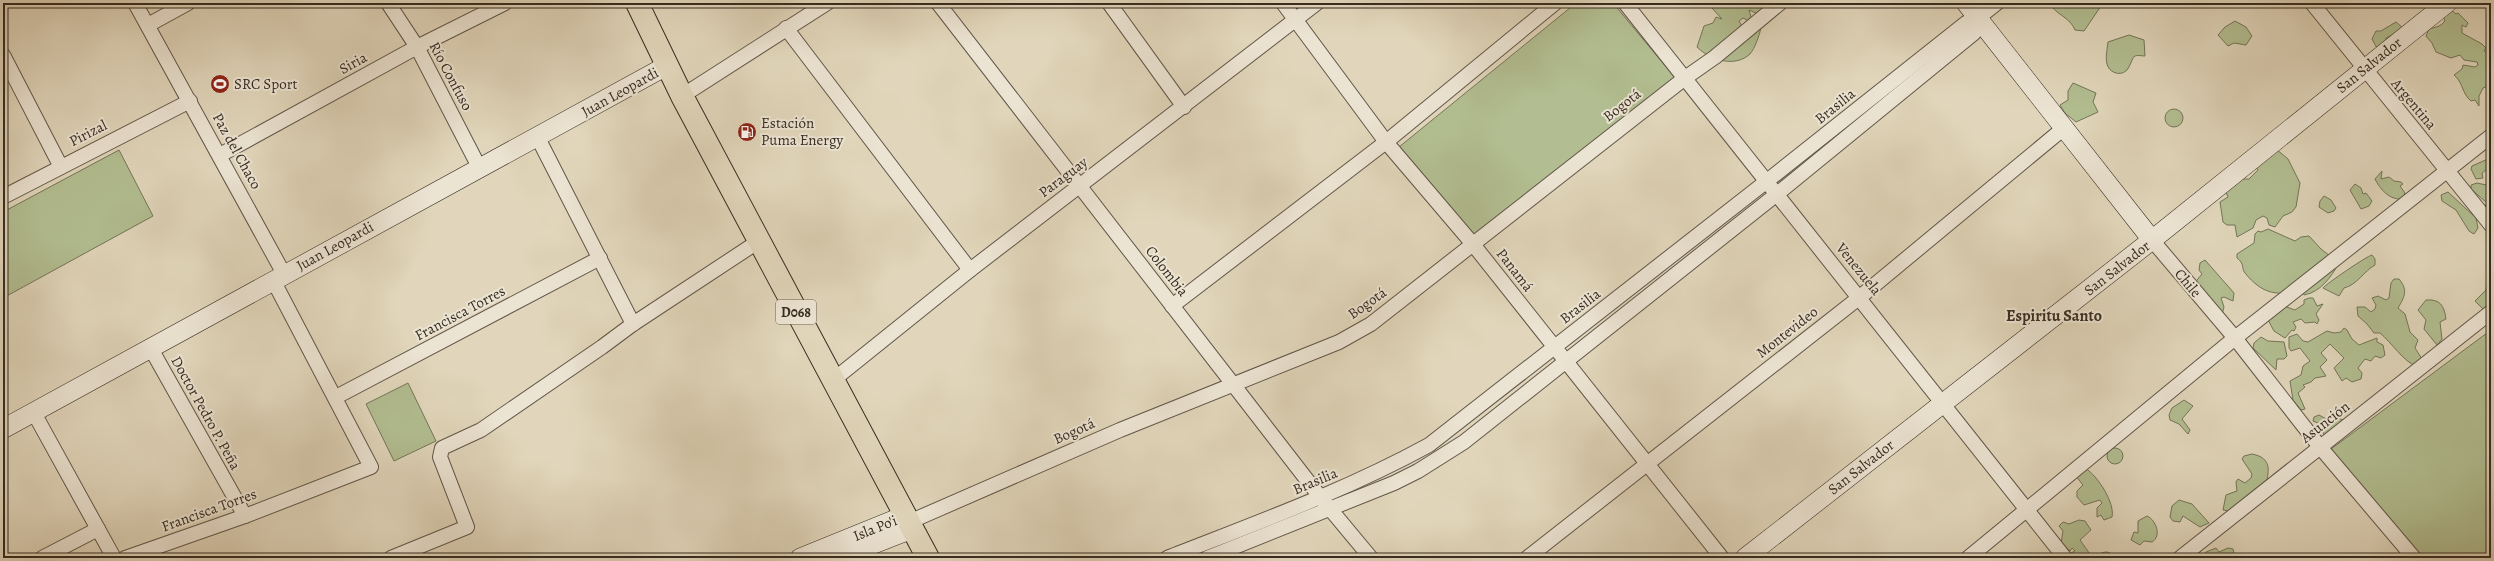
<svg xmlns="http://www.w3.org/2000/svg" width="2494" height="561" font-family="Alegreya,serif">
<rect width="100%" height="100%" fill="#e1d6bb"/>
<filter id="stains"><feTurbulence type="fractalNoise" baseFrequency=".005" numOctaves="4"/><feColorMatrix values="0 0 0 0 .2 0 0 0 0 .09 0 0 0 0 .02 0 0 0 .5 -.17"/></filter>
<radialGradient id="worn" r=".72"><stop offset=".6" stop-color="#630" stop-opacity="0"/><stop offset="1" stop-color="#630" stop-opacity=".3"/></radialGradient>
<!-- green -->
<g fill="#b2be91" stroke="#747559">
<polygon points="1576,3 1613,3 1677,80 1477,240 1399,147"/>
<path d="M1713 3H1769L1758 14 1749 10 1751 17 1749 21 1743 18 1739 21 1743 28H1761C1759 36 1755 48 1750 54 1735 68 1710 60 1697 47L1704 26 1713 23 1716 17 1722 19 1711 7Z"/>
<path d="M2049 3H2103L2084 31 2075 30C2070 17 2056 15 2049 3Z"/>
<path d="M2451 10 2456 14 2458 13 2468 23 2466 27 2462 25V33L2482 44 2486 48 2484 51 2491 54V85L2483 88 2479 96V106L2475 100 2471 101C2462 94 2463 82 2454 75L2462 69 2463 65 2475 67 2478 65 2477 62 2464 60 2460 55 2451 58 2436 52 2432 43 2426 36 2429 29C2435 27 2442 27 2445 20L2443 17Z"/>
<polygon points="2235,21 2246,27 2252,36 2246,45 2234,43 2228,46 2218,35 2225,27"/>
<polygon points="2396,22 2404,29 2386,38 2386,42 2378,50 2372,39 2376,31 2381,31"/>
<path d="M2129 35 2144 40 2145 56C2141 56 2135 54 2133 58 2131 62 2130 66 2127 70 2124 73 2120 74 2116 73 2102 69 2107 52 2108 42Z"/>
<polygon points="2073,83 2096,93 2093,102 2098,112 2076,122 2065,113 2060,105 2068,100 2068,91"/>
<circle cx="2174" cy="118" r="9"/>
<polygon points="2276,149 2288,159 2300,183 2296,207 2292,212 2283,216 2275,227 2269,225 2267,218 2263,216 2256,220 2253,228 2237,237 2235,225 2227,225 2223,222 2220,202 2228,197 2226,192 2237,179 2249,179 2258,170 2252,161"/>
<polygon points="119,150 153,216 3,298 3,212"/>
<polygon points="2491,152 2491,166 2482,173 2483,178 2476,179 2471,169 2472,166 2490,158"/>
<path d="M2382 171 2381 179 2389 177 2394 181 2401 182 2403 184 2400 186 2405 193 2402 199C2389 200 2380 189 2375 179Z"/>
<polygon points="2477,183 2491,186 2491,224 2484,208 2487,203 2471,189 2471,185"/>
<polygon points="2355,184 2361,188 2363,194 2366,193 2372,201 2369,206 2361,209 2350,190"/>
<polygon points="2448,192 2476,218 2478,228 2474,234 2469,231 2456,210 2442,201 2441,195"/>
<polygon points="2324,196 2331,200 2336,208 2334,211 2328,213 2319,207 2320,201"/>
<path d="M2268 229 2295 241 2301 237 2309 236 2321 249 2339 263C2331 277 2321 292 2304 295L2303 292C2276 295 2263 295 2245 273 2241 268 2245 264 2237 258V254L2254 243 2255 234 2258 231 2261 232Z"/>
<path d="M2372 255 2375 259V265C2364 271 2357 285 2344 288L2339 296 2323 288C2326 284 2367 256 2372 255Z"/>
<polygon points="2205,260 2234,293 2233,301 2224,297 2221,298 2224,307 2222,315 2192,286 2202,274 2199,270 2200,263"/>
<path d="M2394 279H2399C2408 290 2405 296 2398 308L2405 314 2410 332 2418 340 2415 348 2422 359 2416 366C2404 362 2391 342 2380 333H2374L2367 324 2358 316 2357 307H2365L2371 312 2375 309 2376 305 2372 298 2378 296 2386 300 2389 298 2391 283Z"/>
<polygon points="2487,280 2491,280 2491,303 2483,309 2475,301 2486,290"/>
<polygon points="2309,298 2313,298 2317,306 2323,304 2316,314 2319,320 2317,324 2315,322 2305,323 2301,319 2293,322 2296,327 2294,331 2292,330 2285,338 2274,331 2267,318 2284,306 2295,310 2304,304 2304,300"/>
<path d="M2426 300C2440 299 2444 305 2446 319L2440 322 2442 339 2437 345 2424 329 2426 320 2418 310Z"/>
<polygon points="2344,328 2347,330 2352,339 2359,345 2377,338 2377,342 2383,345 2385,355 2381,358 2375,356 2371,361 2365,359 2358,368 2362,373 2361,379 2352,382 2346,378 2342,381 2334,368 2344,358 2330,344 2321,353 2327,360 2320,367 2326,376 2315,378 2311,382 2303,385 2305,387 2298,393 2305,409 2301,410 2293,400 2290,381 2301,375 2303,366 2310,361 2300,348 2291,351 2289,348 2289,337 2297,334 2303,341 2308,342 2327,331 2334,333 2341,332"/>
<polygon points="2491,330 2491,558 2415,558 2323,455"/>
<polygon points="2261,337 2268,341 2284,342 2287,356 2284,359 2277,359 2276,370 2253,348 2254,343"/>
<polygon points="408,383 436,441 394,461 366,404"/>
<polygon points="2184,400 2193,406 2182,419 2190,430 2188,434 2179,424 2170,420 2169,415 2172,408"/>
<polygon points="2319,415 2330,421 2338,418 2346,421 2325,437 2320,424 2313,421 2314,417"/>
<circle cx="2115" cy="456" r="8"/>
<path d="M2252 454C2273 458 2269 472 2265 488L2255 489 2254 494 2248 495 2239 502 2238 506 2229 511 2223 510 2226 495 2237 491 2236 482 2238 479 2245 483 2251 478 2252 474 2242 459 2244 456Z"/>
<path d="M2085 468C2098 476 2115 503 2112 517L2104 520 2101 515 2097 517V508L2102 503 2100 500 2084 505 2077 497V491L2083 485 2075 475Z"/>
<polygon points="2179,500 2192,504 2209,523 2200,527 2183,516 2180,522 2173,521 2170,517 2172,506"/>
<path d="M2147 516C2156 520 2162 536 2152 542L2144 541 2140 545 2131 540 2134 532 2138 533V521Z"/>
<path d="M2079 520 2085 521 2091 530 2080 540 2092 557C2102 554 2107 547 2115 558H2071V553L2075 551 2072 548 2070 551 2061 543 2063 531 2059 526 2063 522 2069 524Z"/>
<polygon points="2216,548 2219,552 2228,548 2233,549 2235,557 2204,558 2206,552"/>
</g>
<g fill="none" stroke-linecap="round" stroke-linejoin="round">
<defs>
<g id="street">
<polyline points="135,3 284,274"/>
<polyline points="388,3 417,47 479,167"/>
<polyline points="938,3 1321,498 1371,558"/>
<polyline points="1109,3 1184,107"/>
<polyline points="1283,3 1386,142 1472,243 1722,558"/>
<polyline points="1625,3 2065,558"/>
<polyline points="2312,3 2491,225"/>
<polyline points="148,25 188,3"/>
<polyline points="786,28 970,270"/>
<polyline points="3,55 61,167"/>
<polyline points="682,96 827,3"/>
<polyline points="538,138 633,324"/>
<polyline points="220,155 417,47 505,3"/>
<polyline points="3,197 190,101"/>
<polyline points="2152,240 2235,338 2320,447 2414,558"/>
<polyline points="1172,306 1386,142 1555,3"/>
<polyline points="150,347 245,516"/>
<polyline points="832,381 970,270 1317,3"/>
<polyline points="336,397 600,258"/>
<polyline points="34,413 114,558"/>
<polyline points="909,522 1120,430 1339,342 1371,324 1685,78 1715,57 1780,3"/>
<polyline points="42,558 98,529"/>
<polyline points="125,558 245,516 371,467 273,280"/>
<polyline points="391,558 467,527 440,457 442,448 481,430 602,347 633,324 759,241"/>
<path d="M1167 558C1256 523 1345 491 1429 445L1767 181 1966 23 1978 18 1997 3"/>
<polyline points="1207,558 1394,483 1418,471 1464,442 1777,194 1974,33 1978,18"/>
<polyline points="1527,558 1860,297 2064,128"/>
<polyline points="1968,558 2235,338 2491,136"/>
<polyline points="2180,558 2491,312"/>
</g>
<g id="secondary">
<polyline points="1966,3 2152,240"/>
<polyline points="3,429 668,65"/>
<polyline points="800,558 906,515"/>
<polyline points="838,558 912,529"/>
<polyline points="1745,558 2152,240 2447,3"/>
</g>
<polyline id="primary" points="637,3 682,96 928,558"/>
</defs>
<!-- street casing -->
<use href="#street" stroke="#615648" stroke-width="16"/>
<!-- secondary casing -->
<use href="#secondary" stroke="#362c21" stroke-width="20"/>
<!-- primary casing -->
<use href="#primary" stroke="#362c21" stroke-width="24"/>
<!-- street -->
<use href="#street" stroke="#ece4d3" stroke-width="14"/>
<!-- secondary -->
<use href="#secondary" stroke="#ece4d3" stroke-width="19"/>
<!-- primary -->
<use href="#primary" stroke="#e1d6bb" stroke-width="22"/>
</g>
<!-- icons -->
<defs>
<symbol id="stadium-disc" viewBox="-11 -11 22 22"><circle r="9.5" fill="#8f2418" stroke="#ece4d3"/><path d="M0-5a6.5 5 0 1 0 0 10a6.5 5 0 1 0 0-10ZM-3.5-1.8h7v3.6h-7Z" fill="#fff"/></symbol>
<symbol id="fuel-disc" viewBox="-11 -11 22 22"><circle r="9.5" fill="#8f2418" stroke="#ece4d3"/><path d="M-5.5-6h7V0h2V4h1.3V-2.5L3-4.5l.8-.8L6-3V5H2.5V1h-1V6h-7ZM-4.2-4.7v3.2H.2V-4.7Z" fill="#fff"/></symbol>
</defs>
<g fill-rule="evenodd">
<use href="#stadium-disc" x="209" y="73" width="22" height="22"/>
<use href="#fuel-disc" x="736" y="121" width="22" height="22"/>
</g>
<g text-anchor="middle" dominant-baseline="central" stroke-width="4" stroke-linejoin="round" paint-order="stroke">
<!-- shield labels -->
<rect fill="#ece4d3" stroke="#6d6356" stroke-width="1" x="776" y="300" width="40" height="24" rx="3"/>
<g font-size="14" font-weight="bold" fill="#362c21">
<text x="796" y="312">D068</text>
</g>
<!-- street labels -->
<g font-size="15" fill="#362c21" stroke="#ece4d3">
<text transform="translate(353 63) rotate(-29)">Siria</text>
<text transform="translate(2369 65) rotate(-39)">San Salvador</text>
<text transform="translate(451 76) rotate(62)">Río Confuso</text>
<text transform="translate(620 92) rotate(-29)">Juan Leopardi</text>
<text transform="translate(2414 104) rotate(50)">Argentina</text>
<text transform="translate(1622 105) rotate(-38)">Bogotá</text>
<text transform="translate(1835 106) rotate(-39)">Brasilia</text>
<text transform="translate(88 133) rotate(-27)">Pirizal</text>
<text transform="translate(237 151) rotate(61)">Paz del Chaco</text>
<text transform="translate(1063 177) rotate(-37)">Paraguay</text>
<text transform="translate(335 246) rotate(-29)">Juan Leopardi</text>
<text transform="translate(2117 268) rotate(-38)">San Salvador</text>
<text transform="translate(1859 269) rotate(51)">Venezuela</text>
<text transform="translate(1515 270) rotate(52)">Panamá</text>
<text transform="translate(1167 271) rotate(52)">Colombia</text>
<text transform="translate(2188 283) rotate(50)">Chile</text>
<text transform="translate(1367 303) rotate(-35)">Bogotá</text>
<text transform="translate(1580 306) rotate(-38)">Brasilia</text>
<text transform="translate(460 313) rotate(-28)">Francisca Torres</text>
<text transform="translate(1787 332) rotate(-38)">Montevideo</text>
<text transform="translate(206 413) rotate(61)">Doctor Pedro P. Peña</text>
<text transform="translate(2325 422) rotate(-38)">Asunción</text>
<text transform="translate(1074 431) rotate(-24)">Bogotá</text>
<text transform="translate(1861 467) rotate(-38)">San Salvador</text>
<text transform="translate(1315 481) rotate(-23)">Brasilia</text>
<text transform="translate(209 510) rotate(-20)">Francisca Torres</text>
<text transform="translate(875 528) rotate(-22)">Isla Po'i</text>
</g>
<!-- poi labels -->
<g font-size="15" fill="#362c21" stroke="#ece4d3" text-anchor="start">
<text x="234" y="84">SRC Sport</text>
<text x="761" y="123">Estación<tspan x="761" dy="17">Puma Energy</tspan></text>
</g>
<!-- neighbourhood labels -->
<g font-size="16" font-weight="bold" fill="#362c21" stroke="#ece4d3">
<text x="2054" y="316">Espiritu Santo</text>
</g>
</g>
<!-- margin -->
<rect width="2494" height="561" fill="none" stroke="#e1d6bb" stroke-width="16"/>
<rect x="4" y="4" width="2486" height="553" fill="none" stroke="#362c21" stroke-width="2"/>
<rect x="8" y="8" width="2478" height="545" fill="none" stroke="#362c21"/>
<rect width="100%" height="100%" filter="url(#stains)"/>
<rect width="100%" height="100%" fill="url(#worn)"/>
</svg>
